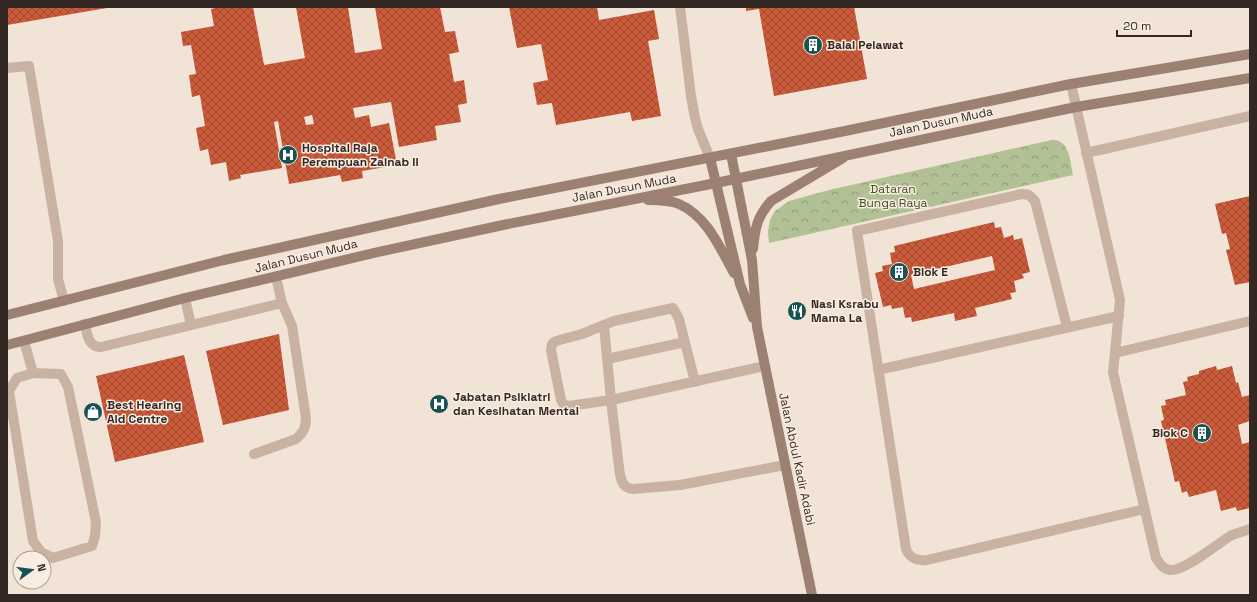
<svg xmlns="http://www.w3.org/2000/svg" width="1257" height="602" font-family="'Space Grotesk',sans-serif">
	<defs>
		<pattern id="forest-crowns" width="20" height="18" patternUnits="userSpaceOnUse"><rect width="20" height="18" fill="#b2c095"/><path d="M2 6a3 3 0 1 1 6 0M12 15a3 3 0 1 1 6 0" fill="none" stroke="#919c79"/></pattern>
		<pattern id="building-cross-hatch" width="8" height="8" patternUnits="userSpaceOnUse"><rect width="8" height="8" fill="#c95a3a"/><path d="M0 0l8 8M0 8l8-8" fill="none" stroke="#a44a31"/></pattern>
	</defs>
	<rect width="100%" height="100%" fill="#f1e3d5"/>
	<path fill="url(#forest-crowns)" d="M1052 140C1070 139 1070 162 1073 175L769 243 768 231 770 220 775 211 789 201 829 190Z"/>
	<path fill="url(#building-cross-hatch)" fill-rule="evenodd" d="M7 7H106L107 8 7 25Z
		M220 7H253L264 65 305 58 296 7H348L355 53 382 49 375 7H440L445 32 455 31 459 52 449 54 454 82 464 80 467 103 458 105 461 122 435 126 437 140 399 147 391 102 353 108 355 118 369 115 371 127 389 123 397 165 362 171 363 178 342 182 340 175 289 184 278 121 274 122 282 168 240 175 241 178 229 181 226 162 211 165 208 149 200 151 196 128 205 126 200 95 192 97 189 75 196 74 191 45 183 46 181 32 214 26 211 9ZM312 115 314 124 306 125 304 117Z
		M509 7H597L599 20 654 10 659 39 648 41 661 116 632 121 630 112 556 125 552 103 537 105 533 83 548 80 541 44 517 48Z
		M746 7H854L867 79 774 96 759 9 746 11Z
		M1250 196V282L1235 285 1226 250 1230 249 1226 233 1222 234 1215 204Z
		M994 222 995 228 1001 227 1004 238 1013 235 1014 240 1022 238 1030 272 1022 274 1024 278 1014 281 1016 292 1010 293 1012 299 975 308 977 316 955 321 954 313 912 322 911 317 905 318 903 307 892 309 891 305 883 307 875 273 883 271 882 266 892 264 890 253 895 252 894 246ZM992 256 995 270 914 289 911 275Z
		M279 334 289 410 223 425 206 351Z
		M184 355 204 442 115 462 96 376Z
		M1216 366 1217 370 1232 366 1236 383 1238 382 1242 397 1250 395V421L1238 425 1242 444 1250 442V508L1237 511 1236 507 1221 511 1216 490 1189 497 1187 491 1182 493 1179 481 1175 482 1161 421 1164 420 1161 406 1166 405 1165 400 1186 395 1183 382 1188 381 1187 377 1199 374V371Z"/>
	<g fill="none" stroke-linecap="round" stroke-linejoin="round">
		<path stroke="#c9b2a1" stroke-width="10" d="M680 7 691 96 695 118 698 129 710 158
			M7 68 29 66 58 241V279L64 301
			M1071 84 1120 300 1115 353
			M1086 153 1250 116
			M185 298 191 325
			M1250 321 1115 353 1113 372 1156 558C1160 564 1163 569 1170 570 1184 572 1218 543 1232 535 1238 533 1244 531 1250 529
			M85 324C87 334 88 347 101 347L282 303
			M604 325 611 400 569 406 564 405 561 400 551 350 552 344 556 341 582 334 614 321 673 308 679 319 695 382
			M1067 327 1035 201 1029 195 1022 194 857 231 906 549C910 559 917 561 927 560L1145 509
			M24 341 33 373
			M607 359 685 342
			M765 366 611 400 620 475C622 483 624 488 633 489L680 485 785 465
			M878 370 1119 316
			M33 373 61 374 68 387 96 522 95 536 92 546 53 558 41 552 33 541 9 391 17 378Z
			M254 454 296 439C303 433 306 428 306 418L292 326 282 303 276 277"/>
		<path stroke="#9c8173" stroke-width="10" d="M731 154 752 260 757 327 812 595
			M710 158 740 284 753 318
			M648 200C657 200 670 200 679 204 707 216 720 248 734 273
			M753 249C755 228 757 217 771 201L843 158
			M7 315 224 260 499 199 845 131 1071 84 1250 54
			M7 345 185 298 378 252 503 225 716 183 1076 107 1250 78"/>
	</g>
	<defs>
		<g id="building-disc" transform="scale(1)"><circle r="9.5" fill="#195255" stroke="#f9ede1"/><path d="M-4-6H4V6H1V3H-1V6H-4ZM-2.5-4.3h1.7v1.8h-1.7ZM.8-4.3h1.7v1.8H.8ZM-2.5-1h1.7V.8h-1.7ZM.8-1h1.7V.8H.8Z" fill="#fff"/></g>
		<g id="hospital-disc" transform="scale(1)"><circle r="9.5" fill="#195255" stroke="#f9ede1"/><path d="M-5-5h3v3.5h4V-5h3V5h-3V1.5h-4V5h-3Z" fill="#fff"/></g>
		<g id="restaurant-disc" transform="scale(1)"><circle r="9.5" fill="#195255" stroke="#f9ede1"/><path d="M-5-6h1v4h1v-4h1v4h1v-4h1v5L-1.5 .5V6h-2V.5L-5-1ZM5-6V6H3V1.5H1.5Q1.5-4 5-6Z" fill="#fff"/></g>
		<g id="shop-disc" transform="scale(1)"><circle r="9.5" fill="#195255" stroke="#f9ede1"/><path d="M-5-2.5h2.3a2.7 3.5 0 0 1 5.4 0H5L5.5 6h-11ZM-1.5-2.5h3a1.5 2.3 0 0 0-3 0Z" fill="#fff"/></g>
	</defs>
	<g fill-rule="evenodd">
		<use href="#building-disc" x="813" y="45"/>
		<use href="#hospital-disc" x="288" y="155"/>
		<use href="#building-disc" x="899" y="272"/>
		<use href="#restaurant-disc" x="797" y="311"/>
		<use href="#hospital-disc" x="439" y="404"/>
		<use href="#shop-disc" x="93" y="412"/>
		<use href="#building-disc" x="1202" y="433"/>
	</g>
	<g text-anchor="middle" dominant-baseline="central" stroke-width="3" stroke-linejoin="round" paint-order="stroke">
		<g font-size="12" font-weight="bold" fill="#332824" stroke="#f9ede1" text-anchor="start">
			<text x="827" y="45">Balai Pelawat</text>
			<text x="302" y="148">Hospital Raja<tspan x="302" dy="14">Perempuan Zainab II</tspan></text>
			<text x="913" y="272">Blok E</text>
			<text x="811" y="304">Nasi Ksrabu<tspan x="811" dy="14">Mama La</tspan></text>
			<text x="453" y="397">Jabatan Psikiatri<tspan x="453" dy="14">dan Kesihatan Mental</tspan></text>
			<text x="107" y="405">Best Hearing<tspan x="107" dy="14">Aid Centre</tspan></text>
			<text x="1188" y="433" text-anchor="end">Blok C</text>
		</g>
		<g font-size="12" fill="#332824" stroke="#f9ede1">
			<text transform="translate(941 122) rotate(-12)">Jalan Dusun Muda</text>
			<text transform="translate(624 188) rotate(-11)">Jalan Dusun Muda</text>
			<text transform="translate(306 256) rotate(-14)">Jalan Dusun Muda</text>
			<text transform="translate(797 459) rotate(78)">Jalan Abdul Kadir Adabi</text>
		</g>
		<g font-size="12" fill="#435127" stroke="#f9ede1">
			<text x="893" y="189">Dataran<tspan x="893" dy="14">Bunga Raya</tspan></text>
		</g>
	</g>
	<rect width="1257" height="602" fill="none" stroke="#332824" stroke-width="16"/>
	<g transform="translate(32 570) rotate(76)"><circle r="19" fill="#f9ede1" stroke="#aa9e95"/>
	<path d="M0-3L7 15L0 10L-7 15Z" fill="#195255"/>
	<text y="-6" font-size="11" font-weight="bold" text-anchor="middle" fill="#332824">N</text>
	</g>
	<path d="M1117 30v6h74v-6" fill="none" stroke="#332824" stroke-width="2"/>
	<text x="1123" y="30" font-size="12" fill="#332824" stroke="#f9ede1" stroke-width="3" paint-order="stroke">20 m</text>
</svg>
